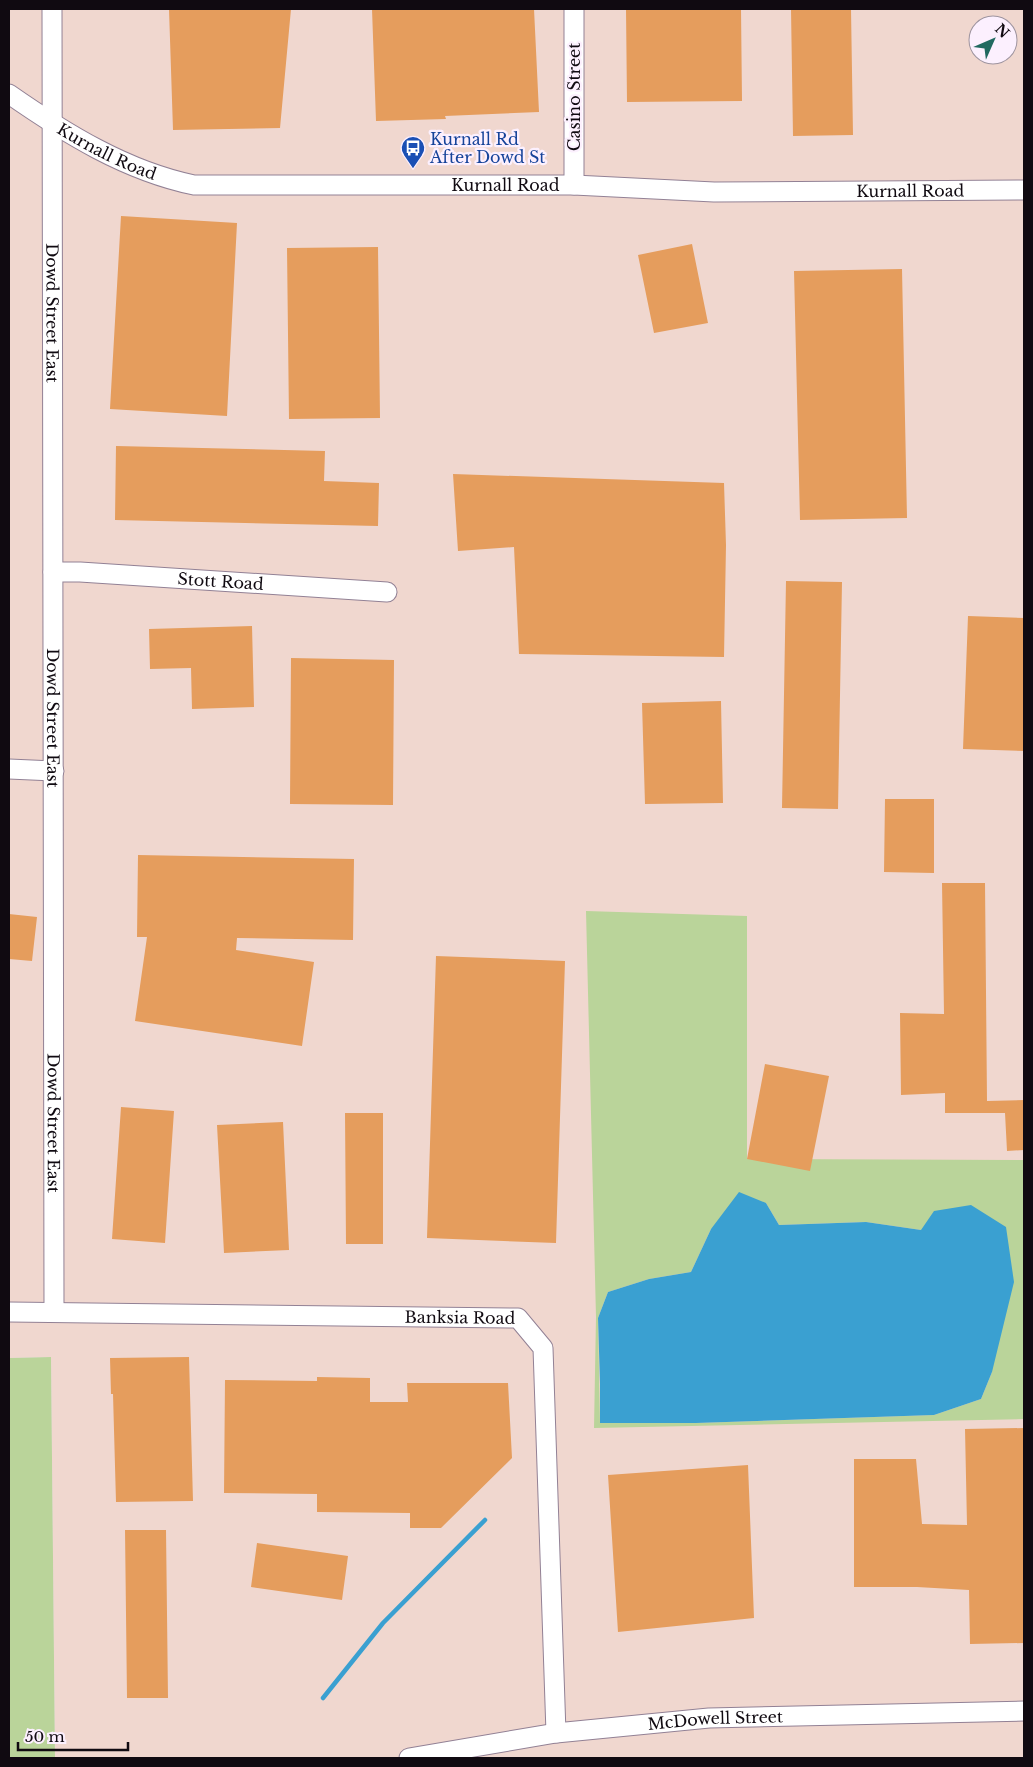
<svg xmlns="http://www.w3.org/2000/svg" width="1033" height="1767" font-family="'Libre Baskerville',serif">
	<rect width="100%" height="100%" fill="#f3e0f7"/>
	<path fill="#f0d7cf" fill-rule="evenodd" d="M9 9H1024V1758H55L51 1357 9 1358ZM978 25H1008V55H978Z"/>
	<path fill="#bad49a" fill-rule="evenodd" d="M586 911 747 916V1159L1024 1160V1419L594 1428 596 1317ZM766 1203 779 1225 866 1222 921 1230 992 1372 981 1399 934 1415 696 1423H600L598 1318 608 1292 649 1279 691 1272 711 1229Z
		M51 1357 55 1758H9V1358Z"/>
	<path fill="#3aa0d1" d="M739 1192 766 1203 779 1225 866 1222 921 1230 934 1211 971 1205 1006 1227 1014 1282 992 1372 981 1399 934 1415 696 1423H600V1384L598 1318 608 1292 649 1279 691 1272 711 1229Z"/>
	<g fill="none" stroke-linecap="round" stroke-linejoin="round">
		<path stroke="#3aa0d1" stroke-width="4.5" d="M323 1698 383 1623 485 1520"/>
	</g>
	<path fill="#e59d5d" d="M169 9H291L280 128 173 130Z
		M372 9H534L539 112 445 116 446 119 376 121Z
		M626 9H741L742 101 627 102Z
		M791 9H851L853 135 793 136Z
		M121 216 237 223 227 416 110 409Z
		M692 244 708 323 654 333 638 255Z
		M378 247 380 418 289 419 287 248Z
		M902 269 907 518 800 520 794 271Z
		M116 446 325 451 324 481 379 483 378 526 115 520Z
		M453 474 724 483 726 545 724 657 519 654 514 547 458 551Z
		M786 581 842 582 838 809 782 808Z
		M968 616 1024 618V751L963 749Z
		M252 626 254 707 192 709 191 668 150 669 149 629Z
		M291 658 394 660 393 805 290 804Z
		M721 701 723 803 645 804 642 703Z
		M885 799H934V873L884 872Z
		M138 855 354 859 353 940 237 938 236 950 314 962 302 1046 135 1021 147 937H137Z
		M942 883H985L987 1101 1024 1100V1150L1007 1151 1005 1113H945V1093L901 1095 900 1013 944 1014Z
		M9 914 37 917 32 961 9 959Z
		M436 956 565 961 556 1243 427 1238Z
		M765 1064 829 1076 810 1171 747 1159Z
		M121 1107 174 1111 165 1243 112 1239Z
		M345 1113H383V1244H346Z
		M283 1122 289 1250 224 1253 217 1125Z
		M189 1357 193 1501 116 1502 113 1394H111L110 1358Z
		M317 1377 370 1378V1402H408L407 1383H508L512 1458 441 1528H410V1513L317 1512V1494L224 1493 225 1380 317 1381Z
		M1024 1428V1643L970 1644 969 1590 917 1587H854V1459H916L922 1524 967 1525 965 1429Z
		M748 1465 754 1618 618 1632 608 1475Z
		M125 1530H166L168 1698H127Z
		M257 1543 348 1556 342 1600 251 1587Z"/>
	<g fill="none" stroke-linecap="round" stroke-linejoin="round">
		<g stroke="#928195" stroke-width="21">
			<g id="minor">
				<path id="s1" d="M52 9 54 1312"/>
				<path d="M574 9V185"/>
				<path id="s2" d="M9 94C65 133 126 171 194 185H574L714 192 1024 190"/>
				<path id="s3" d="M53 572H80L387 592"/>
				<path d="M9 769 54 771"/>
				<path id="s4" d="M9 1312 518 1318 543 1348 556 1733"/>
				<path id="s5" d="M409 1758 556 1733 709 1718 1024 1711"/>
			</g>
		</g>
		<use href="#minor" stroke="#fff" stroke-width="19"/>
	</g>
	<defs>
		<g id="bus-pin" transform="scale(1.25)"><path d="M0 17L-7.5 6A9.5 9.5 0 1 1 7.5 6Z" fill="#1a4fb4" stroke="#fcf0fe"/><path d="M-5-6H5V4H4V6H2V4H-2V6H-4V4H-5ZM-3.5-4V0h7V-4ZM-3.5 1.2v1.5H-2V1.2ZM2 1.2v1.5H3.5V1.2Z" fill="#fff"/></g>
	</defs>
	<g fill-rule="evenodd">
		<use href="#bus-pin" x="413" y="148"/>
	</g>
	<g text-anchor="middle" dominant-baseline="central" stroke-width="4.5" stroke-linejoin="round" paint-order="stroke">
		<g font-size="16" fill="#100a11" stroke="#fcf0fe">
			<text transform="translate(574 97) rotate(-90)">Casino Street</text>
			<text stroke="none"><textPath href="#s2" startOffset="114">Kurnall Road</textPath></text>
			<text stroke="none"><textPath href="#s2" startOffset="519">Kurnall Road</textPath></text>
			<text stroke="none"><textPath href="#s2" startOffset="924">Kurnall Road</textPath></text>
			<text stroke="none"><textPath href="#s1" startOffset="304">Dowd Street East</textPath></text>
			<text stroke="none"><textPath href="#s3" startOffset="168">Stott Road</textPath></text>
			<text stroke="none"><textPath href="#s1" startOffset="709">Dowd Street East</textPath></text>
			<text stroke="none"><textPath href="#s1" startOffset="1114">Dowd Street East</textPath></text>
			<text stroke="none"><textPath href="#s4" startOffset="451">Banksia Road</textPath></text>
			<text stroke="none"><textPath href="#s5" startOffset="309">McDowell Street</textPath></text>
		</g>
		<g font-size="16" fill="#164399" stroke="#fcf0fe" text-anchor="start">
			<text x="430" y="139">Kurnall Rd<tspan x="430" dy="18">After Dowd St</tspan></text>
		</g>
	</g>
	<rect width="1033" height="1767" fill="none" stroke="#100a11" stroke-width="20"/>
	<g transform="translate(993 40) rotate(45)"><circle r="24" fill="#fcf0fe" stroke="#9e949f"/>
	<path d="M0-4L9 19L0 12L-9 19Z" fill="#216960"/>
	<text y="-8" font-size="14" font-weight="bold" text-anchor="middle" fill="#100a11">N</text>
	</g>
	<path d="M18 1742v8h110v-8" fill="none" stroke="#100a11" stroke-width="2.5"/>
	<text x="25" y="1742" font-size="15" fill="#100a11" stroke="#fcf0fe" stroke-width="4" paint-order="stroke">50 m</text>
</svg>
